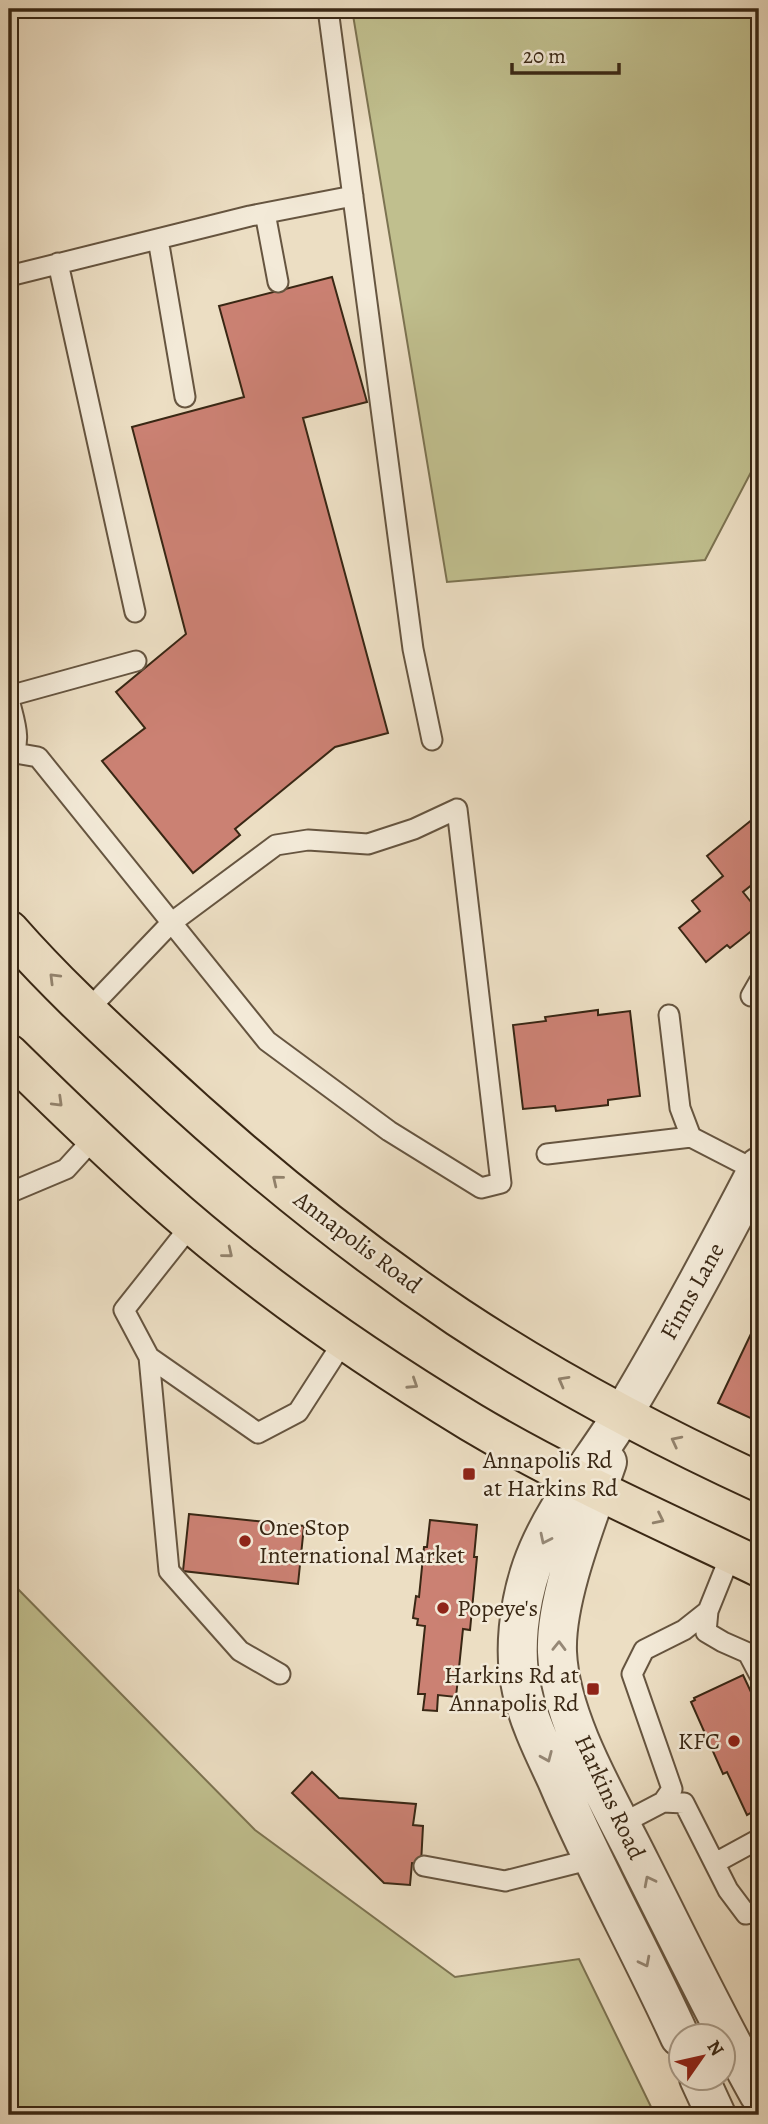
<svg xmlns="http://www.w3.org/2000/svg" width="768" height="2124" font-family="Alegreya,serif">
	<rect width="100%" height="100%" fill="#ecdec3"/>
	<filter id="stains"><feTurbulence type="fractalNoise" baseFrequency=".00286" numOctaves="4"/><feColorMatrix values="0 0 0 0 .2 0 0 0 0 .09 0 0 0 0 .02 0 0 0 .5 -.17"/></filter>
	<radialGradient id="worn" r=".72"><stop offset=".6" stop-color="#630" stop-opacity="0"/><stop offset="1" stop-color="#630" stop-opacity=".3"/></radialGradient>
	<path fill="#c0bf8e" stroke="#7c7351" stroke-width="2" d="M352 9H759V457L705 560 447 582Z
		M12 1583 255 1830 455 1977 579 1959 655 2115H9V1608Z"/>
	<path fill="#cb8173" stroke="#392714" stroke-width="2" d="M332 277 367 402 303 418 388 733 335 747 235 829 240 835 193 873 102 761 145 728 116 692 186 634 132 427 244 397 219 306Z
		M759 814V879L743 892 759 912V925L730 948 727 945 706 962 679 928 700 911 692 901 723 876 707 856Z
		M598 1010V1015L630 1011 640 1096 608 1100V1105L556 1111 555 1106 523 1109 513 1025 546 1021 545 1017Z
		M759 1317V1422L718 1403Z
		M189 1514 304 1526 298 1584 183 1571Z
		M430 1520 477 1525 474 1557H477L470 1630 463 1629 456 1697 438 1695 437 1711 423 1710 425 1694H418L425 1626 417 1625 418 1619 413 1618 416 1596 419 1597 424 1547H427Z
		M743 1675 759 1709V1823L754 1811 747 1815 727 1772 723 1774 691 1702 695 1700 694 1698Z
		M312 1772 339 1798 416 1804 413 1825 423 1826 421 1864 412 1863 410 1885 384 1883 292 1793Z"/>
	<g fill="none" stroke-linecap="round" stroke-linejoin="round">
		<g stroke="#665540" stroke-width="23">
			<path id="service" d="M328 9 413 649 432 740
				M265 213 278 282
				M158 239 185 397
				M58 263 135 612
				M9 276 250 216 353 196
				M9 696 136 661
				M9 699C13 718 24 743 9 759
				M15 753 38 757 267 1041 389 1131 481 1188 501 1183 457 809 414 829 368 844 308 840 276 845 171 923 87 1011
				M751 996 759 982
				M669 1015 680 1108 691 1137 757 1171
				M547 1154 691 1137
				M9 1193 66 1169 95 1137
				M192 1224 124 1310 149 1357 258 1433 298 1412 345 1339
				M149 1357 169 1571 240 1651 280 1674
				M731 1554 708 1611 706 1632 723 1642 748 1653 759 1674
				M663 1802 672 1789 632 1674 644 1650 684 1630 708 1611
				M621 1824 663 1802 684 1803 728 1890 746 1914 759 1911
				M715 1863 759 1839
				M424 1866 505 1881 592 1859"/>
		</g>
		<g stroke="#665540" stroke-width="42">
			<path id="tertiary" d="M607 1462C589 1515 555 1597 557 1652 560 1721 610 1802 640 1863 679 1940 717 2019 759 2094
				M680 2037C641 1951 594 1868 557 1780 544 1752 529 1722 522 1691 513 1652 519 1604 532 1566 552 1509 593 1463 624 1412 672 1332 716 1250 759 1167
				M699 2078 716 2115"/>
		</g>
		<g stroke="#392714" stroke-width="42">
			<path id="primary" d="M9 930C52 979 100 1024 148 1068 244 1158 348 1243 458 1317 553 1380 655 1434 759 1482
				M9 1054C58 1102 107 1150 159 1196 254 1281 362 1356 471 1422 563 1477 663 1521 759 1567"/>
		</g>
		<use href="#service" stroke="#f3ead8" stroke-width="19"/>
		<use href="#tertiary" stroke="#f3ead8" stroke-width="38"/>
		<use href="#primary" stroke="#ecdec3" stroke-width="38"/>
	</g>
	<defs><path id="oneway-chevron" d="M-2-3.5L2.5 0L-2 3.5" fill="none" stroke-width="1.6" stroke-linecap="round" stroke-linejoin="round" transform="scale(1.75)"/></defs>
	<g stroke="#92826c">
		<use href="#oneway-chevron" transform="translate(54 978) rotate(-135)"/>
		<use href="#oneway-chevron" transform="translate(58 1102) rotate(44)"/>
		<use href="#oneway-chevron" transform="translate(277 1180) rotate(-141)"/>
		<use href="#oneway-chevron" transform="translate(228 1253) rotate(39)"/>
		<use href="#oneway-chevron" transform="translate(563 1381) rotate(-151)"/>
		<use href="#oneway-chevron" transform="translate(413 1384) rotate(33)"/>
		<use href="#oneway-chevron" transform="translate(676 1441) rotate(-153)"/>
		<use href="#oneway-chevron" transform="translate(659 1519) rotate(26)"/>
	</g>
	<g stroke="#968876">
		<use href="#oneway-chevron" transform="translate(545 1539) rotate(116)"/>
		<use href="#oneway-chevron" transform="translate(559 1646) rotate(-89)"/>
		<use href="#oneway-chevron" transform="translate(547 1757) rotate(67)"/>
		<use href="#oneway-chevron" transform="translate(649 1881) rotate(-117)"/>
		<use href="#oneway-chevron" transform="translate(645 1962) rotate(63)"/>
	</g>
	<g fill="#8f2418" stroke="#f3ead8" stroke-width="2.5">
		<rect x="462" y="1467" width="14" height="14" rx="3.5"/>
		<circle cx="245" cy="1541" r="7"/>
		<circle cx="443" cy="1608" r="7"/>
		<rect x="586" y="1682" width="14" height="14" rx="3.5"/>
		<circle cx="734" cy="1741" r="7"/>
	</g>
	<g text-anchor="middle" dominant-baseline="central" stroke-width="5" stroke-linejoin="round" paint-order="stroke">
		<g font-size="24" fill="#392714" stroke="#f3ead8">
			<text transform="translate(358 1242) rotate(37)">Annapolis Road</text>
			<text transform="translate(692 1291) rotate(-61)">Finns Lane</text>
			<text transform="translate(610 1797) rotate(65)">Harkins Road</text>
		</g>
		<g font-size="24" fill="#392714" stroke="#f3ead8" text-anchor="start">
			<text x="483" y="1460">Annapolis Rd<tspan x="483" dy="28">at Harkins Rd</tspan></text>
			<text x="259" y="1527">One Stop<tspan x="259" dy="28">International Market</tspan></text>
			<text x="457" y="1608">Popeye's</text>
			<text x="579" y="1675" text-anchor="end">Harkins Rd at<tspan x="579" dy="28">Annapolis Rd</tspan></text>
			<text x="720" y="1741" text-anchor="end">KFC</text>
		</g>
	</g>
	<rect width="768" height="2124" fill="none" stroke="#ecdec3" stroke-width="35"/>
	<rect x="10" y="10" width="747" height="2103" fill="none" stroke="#392714" stroke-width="3.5"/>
	<rect x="18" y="18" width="733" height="2089" fill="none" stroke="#392714" stroke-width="2"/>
	<g transform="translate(702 2057) rotate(56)"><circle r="33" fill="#f3ead8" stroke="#a99c8a" stroke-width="2"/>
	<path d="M0-5L12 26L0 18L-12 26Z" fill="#8f2418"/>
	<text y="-10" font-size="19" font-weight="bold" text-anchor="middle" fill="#392714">N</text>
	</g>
	<path d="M512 63v10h107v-10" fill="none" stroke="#392714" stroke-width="3.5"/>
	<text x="523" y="63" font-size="21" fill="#392714" stroke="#f3ead8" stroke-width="5" paint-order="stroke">20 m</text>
	<rect width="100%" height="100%" filter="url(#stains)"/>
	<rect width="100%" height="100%" fill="url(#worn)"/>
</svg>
